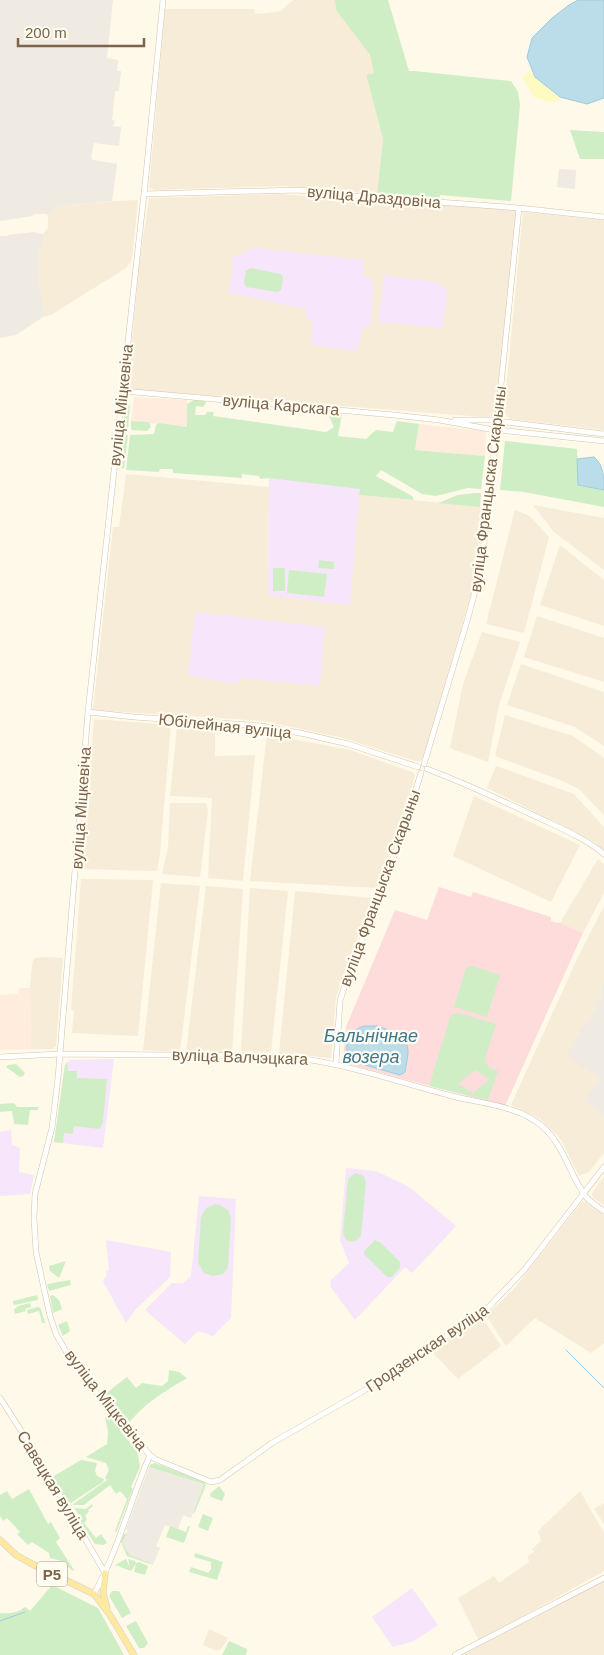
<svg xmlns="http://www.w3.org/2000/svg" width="604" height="1655" font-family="Arial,sans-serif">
	<rect width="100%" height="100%" fill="#fef9e9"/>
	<path fill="#f7ecd7" d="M293 0H335L336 10 370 55 374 73 366 76 383 139 377 194 283 186 155 190 149 188 165 9H254L255 14 269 13 281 11Z
		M279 194 517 210 495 418 127 389 140 259 149 198Z
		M117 201 138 200 132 259 126 268 51 315 43 317 44 314 38 276 40 249 43 241V234L48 228V216L57 206Z
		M523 212 604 220V430L510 419 504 412Z
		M126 474 269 487 268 595 349 605 359 495 485 507 476 577 424 757 420 761H415L343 738 264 721 93 710 113 527H119Z
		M533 505 604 518V570L554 532Z
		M515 510 530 516 549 537 524 633 486 624Z
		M560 545 604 580V626L540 605Z
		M537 616 604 638V682L524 657Z
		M482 632 520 642 499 705 488 762 450 748 463 684Z
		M521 664 604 692V746L575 727 507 705Z
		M505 715 573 736 604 758V815L579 789 560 780 495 756Z
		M94 719 171 725 160 853 157 871 82 869Z
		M177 727 215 729V756L255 755 243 881 208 878 212 798 170 796Z
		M267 734 350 750 412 772 415 775 400 830 377 888 250 881Z
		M496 766 574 794 604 827V851L595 842 487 788Z
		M474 796 580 845 551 902 453 856Z
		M170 803H206L208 811 200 877 162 874 168 847Z
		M598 859 604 864V893L583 933 560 923Z
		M81 879 153 880 138 1036 72 1033 74 1011 71 1010Z
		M161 883 200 886 180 1052 143 1050Z
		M206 886 243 889 232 1052H186Z
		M250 888 288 891 271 1052 241 1051Z
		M295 891 372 898 336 997 331 1058 279 1053Z
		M604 906V982L601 987 602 993 594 1004 598 1006 578 1034 600 1078 585 1100 604 1117V1153L589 1172 579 1176 560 1138 539 1118 511 1105 577 959Z
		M46 957 63 958 56 1046 52 1049H31L30 988 32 967 33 960 35 958Z
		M604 1176V1205L593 1198 592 1193Z
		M582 1202H586L604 1215V1343L591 1353 535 1318 506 1346 486 1315 512 1291Z
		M482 1317 501 1346 458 1379 430 1350Z
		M580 1491 604 1533V1571L479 1641 458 1598 494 1576 499 1583 529 1562 528 1556 534 1552 532 1549 541 1541 538 1531Z
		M604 1503V1524L594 1509Z
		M600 1581 604 1582V1655H461Z
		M209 1629 228 1638 222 1648 217 1651 203 1645Z"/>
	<path fill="#ffecdc" d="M134 397 187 400V427L131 421Z
		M419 424 486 431 485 456 415 450Z
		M19 988H30L31 1049 0 1050V995L18 994Z"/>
	<path fill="#efeae2" d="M0 0H113L107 58 118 60 117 71H121L119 91H115L112 120 115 121 114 125 112 126 121 127 119 146 94 143 91 158 93 160 117 164 112 201 57 206 48 216 47 214H34L32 216 0 221Z
		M559 169 576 170 575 189 557 187Z
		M33 232 43 234V242L40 249 38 276 44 314 43 317 16 335 0 338V236H8V235Z
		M604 982V1117L585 1100 600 1078 566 1056 578 1034 597 1007 594 1004 602 993 601 987Z
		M149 1467 204 1484 191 1518 183 1515 178 1529 165 1525 156 1546 160 1548 153 1565 130 1555 122 1543 128 1530 126 1529Z"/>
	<path fill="#f6e5fb" d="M253 248 364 260 363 276H369L374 286 371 324 363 328 357 351 311 345 313 323 306 317V309L228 293 233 265 231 259Z
		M384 275 437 282 447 290 443 328 378 322Z
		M269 478 360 487 350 605 268 596Z
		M195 612 325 627 320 686 240 678 238 684 188 676Z
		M114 1059 103 1148 54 1142 65 1065 70 1060Z
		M11 1130 12 1145 20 1148 19 1172 34 1175 30 1194 0 1196V1132Z
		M346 1168 376 1171 409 1187 456 1226 412 1273 405 1267 355 1320 330 1286 331 1280 349 1263 340 1240Z
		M199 1196 236 1199 231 1318 213 1336 198 1331 185 1344 145 1310 172 1283H183L191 1276Z
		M106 1240 171 1252 170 1277 136 1309 126 1323 103 1281 107 1275 106 1271 109 1270Z
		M412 1588 438 1625 414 1641 393 1647 372 1617Z"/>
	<path fill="#fddcdb" d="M439 887 471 897 473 892 551 917V921L557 923 558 922 583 933 505 1106 348 1064 343 1060 346 1027 395 910 427 920Z"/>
	<path fill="#d0eec5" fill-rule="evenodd" d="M335 0H388L409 71H415L511 81 518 92 520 105 511 201 440 195 439 200 377 194 383 139 366 75 374 73 370 55 336 10Z
		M570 130 604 132V159H580Z
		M250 268 281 274 283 278 281 290 277 292 246 287 244 283 246 271Z
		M194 400 204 401 206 403 203 407 196 406 195 415H205L207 412H214L213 416 326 432 334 427 329 416 330 413 342 414 338 436 366 439 376 430 393 432 397 421 419 424 415 450 485 456 481 489 468 488 436 496 422 494 381 470 376 476 412 496 414 500 359 495 360 489 269 478 260 479 259 476 242 474V478L173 473V469H160L159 472 126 470 130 435 154 434 156 425 159 423 187 427V404Z
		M130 404 128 429 123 425 125 407Z
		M131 421 149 422 151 427 147 431 131 430Z
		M125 435H128L124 469 119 467 123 436Z
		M505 441 577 449 579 486 604 489V507L524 492 500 490Z
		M474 493H481L480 507 438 503 458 495Z
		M319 560 334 562V569L318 568Z
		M273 568H285V591H273Z
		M289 570 327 574 324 597 287 593Z
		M472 966 500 975 487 1017 454 1007 466 968Z
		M458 1013 496 1024 485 1059 488 1067 498 1071 488 1100 429 1086 451 1015ZM475 1070 490 1079 473 1093 458 1084Z
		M67 1062 68 1071H77V1078L107 1079 103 1122 100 1129 74 1126 73 1134 64 1133 63 1143 54 1142 65 1065Z
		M16 1064 25 1073 23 1076 20 1077 6 1067 8 1065Z
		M14 1103 17 1107H38V1110H30L28 1125 14 1124 12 1111 0 1112V1104Z
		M355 1173 364 1176 366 1183 361 1235C358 1242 351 1243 345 1239L343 1232 348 1179Z
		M215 1204 220 1205 228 1210 231 1219 228 1267 223 1274 213 1276 204 1273 198 1263 201 1217 206 1208Z
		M375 1240 381 1243 400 1262V1268L392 1277H387L364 1254 365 1250Z
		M66 1261 59 1278 50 1271 49 1266Z
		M70 1280 71 1285 49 1291 47 1284Z
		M37 1295 38 1300 14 1305 13 1301Z
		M53 1295 59 1300 62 1309 53 1313 50 1296Z
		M30 1303 31 1307 25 1309 26 1311 15 1314 14 1310 18 1306Z
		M38 1307 41 1309 45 1323H42L39 1311 28 1314 27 1310Z
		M67 1321 70 1331 63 1336 58 1325Z
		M169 1370 179 1372 187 1378C163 1393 147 1401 129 1423L105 1394 127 1377 136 1388 142 1383 162 1386 168 1381Z
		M105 1417H112L138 1454 140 1467 131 1487 133 1489 116 1533 115 1531 127 1499 120 1491 116 1494 110 1485 84 1505H72L107 1480 105 1478 109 1470 106 1463 86 1457 107 1444 108 1432Z
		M81 1460 97 1463 95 1471 97 1476 104 1479 103 1482 69 1504 54 1480V1476Z
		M155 1463 205 1482 206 1485 195 1512 193 1513 204 1484 149 1467 151 1464Z
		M219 1486 225 1494 222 1501 211 1497 210 1494Z
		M29 1489 48 1524 51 1522 60 1538 56 1542 74 1570 73 1571 61 1561 50 1558 49 1553 32 1542 28 1545 17 1534 20 1532 7 1518 3 1521 0 1516V1495L7 1491 12 1499Z
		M92 1504 93 1506 88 1510 89 1512 85 1515 87 1520 84 1523 96 1538 101 1534 107 1543 103 1545 95 1544 77 1517 79 1515 74 1508 86 1509Z
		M203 1514 213 1518 208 1531 198 1527Z
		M170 1526 186 1532 188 1526H190L184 1543 166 1537Z
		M127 1533 122 1543 130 1555 150 1563V1564L127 1556 120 1540 122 1535Z
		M195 1553 223 1562 217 1580 189 1572 191 1567 208 1573 211 1569V1562L194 1557Z
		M126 1559 130 1568 128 1559 135 1561 136 1563 139 1562 148 1566 145 1575 134 1572 136 1564 131 1571 115 1565Z
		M52 1585 98 1608 124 1655H0V1613C9 1614 18 1613 25 1607L30 1611Z
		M112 1591H119L131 1613 122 1618 109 1596Z
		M136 1621 148 1643 144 1648H139L126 1626Z
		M229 1641 247 1649 246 1655H222Z"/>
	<path fill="#fffac2" d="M529 71 560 99 561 101 549 102 534 97 523 78Z"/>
	<path fill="#bbddea" stroke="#a0cbdd" d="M578 0H604V98L587 104 560 97 535 77 527 57 532 38 552 18 569 5Z
		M594 457C604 465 604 478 604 490L578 485 577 459Z
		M364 1026H377L386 1029 387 1033 391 1032C414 1042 408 1052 405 1072L400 1075 351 1061C342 1047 348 1031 364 1026Z"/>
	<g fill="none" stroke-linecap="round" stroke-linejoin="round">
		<path stroke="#a0cbdd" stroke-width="1" d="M566 1350 604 1388
			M0 1621 25 1612"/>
		<g stroke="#d6c4aa" stroke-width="6">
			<path id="secondary" d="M163 0 146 175 88 712 58 1078 52 1128 35 1194 34 1218 36 1252 50 1316 56 1334 67 1353 106 1405 150 1455 155 1459 211 1482 220 1480 272 1443 365 1390 420 1352 483 1313 525 1269 604 1167
				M144 194 298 190 355 196 519 208 604 217
				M123 391 394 415 439 420 489 429 604 441
				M455 420H490L604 434
				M88 712 134 717 262 726 305 734 348 744 418 767
				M424 764 467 621 481 569 490 492 519 208
				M427 769C465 783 501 800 537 817 560 828 585 838 604 854
				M0 1057 60 1054 274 1056C335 1059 393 1081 452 1096 482 1104 517 1105 542 1126 563 1144 569 1172 584 1194 588 1201 597 1206 604 1211
				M336 1063 340 1001 347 978 399 843 421 773
				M0 1398 33 1449 105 1573
				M94 1594C118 1551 130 1501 150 1455
				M455 1655 604 1578"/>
		</g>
		<g stroke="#ddd6d0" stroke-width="7">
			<path id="primary" d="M0 1540 16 1555 30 1563 94 1594 110 1615 134 1655
				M105 1573 103 1593 107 1608"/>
		</g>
		<use href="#secondary" stroke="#fff" stroke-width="5"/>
		<use href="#primary" stroke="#ffe99f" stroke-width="5.5"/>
	</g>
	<g text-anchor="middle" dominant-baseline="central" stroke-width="4.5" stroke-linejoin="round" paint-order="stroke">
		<rect fill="#fffcf1" stroke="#a3917b" stroke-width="1" x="37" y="1561.5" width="30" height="25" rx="4"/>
		<g font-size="15" font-weight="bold" fill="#7c6349">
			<text x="52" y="1574">Р5</text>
		</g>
		<g font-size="16" fill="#7c6349" stroke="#fffcf1">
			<text transform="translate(374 197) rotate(5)">вуліца Драздовіча</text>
			<text transform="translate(121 405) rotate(-84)">вуліца Міцкевіча</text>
			<text transform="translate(281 405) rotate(5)">вуліца Карскага</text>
			<text transform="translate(488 489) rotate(-83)">вуліца Францыска Скарыны</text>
			<text transform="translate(225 726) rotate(6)">Юбілейная вуліца</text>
			<text transform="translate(81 808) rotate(-86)">вуліца Міцкевіча</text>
			<text transform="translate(380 888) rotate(-70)">вуліца Францыска Скарыны</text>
			<text transform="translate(240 1057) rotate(2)">вуліца Валчэцкага</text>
			<text transform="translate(427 1348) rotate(-34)">Гродзенская вуліца</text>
			<text transform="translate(106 1400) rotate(52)">вуліца Міцкевіча</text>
			<text transform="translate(53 1485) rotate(59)">Савецкая вуліца</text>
		</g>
		<g font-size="18" font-style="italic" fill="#417891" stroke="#fffcf1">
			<text x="371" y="1036">Бальнічнае<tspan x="371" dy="21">возера</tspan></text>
		</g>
	</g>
	<path d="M18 38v8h126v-8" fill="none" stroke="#7c6349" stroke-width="2.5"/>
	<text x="25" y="38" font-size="15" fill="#7c6349" stroke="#fffcf1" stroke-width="4" paint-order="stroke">200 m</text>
</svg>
